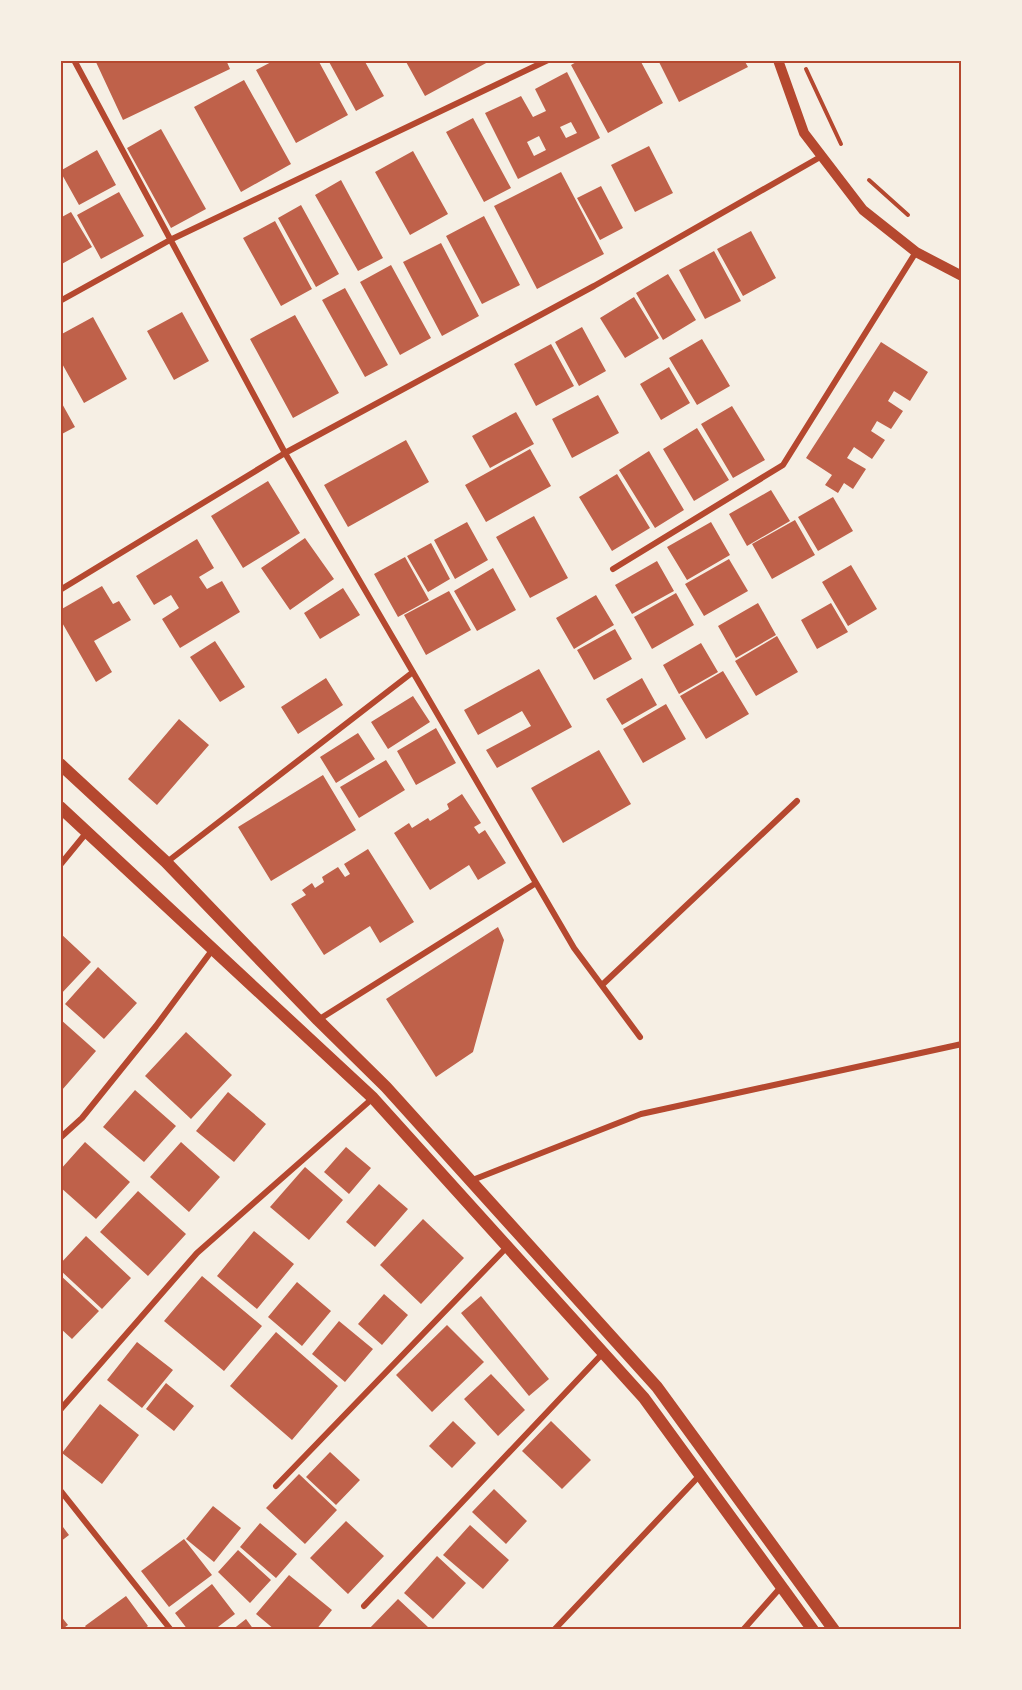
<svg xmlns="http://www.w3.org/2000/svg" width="1022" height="1690" font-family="Commissioner,sans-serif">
	<rect width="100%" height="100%" fill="#f6efe4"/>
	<path fill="#bf614a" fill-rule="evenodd" d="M95 60H226L230 69 123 120Z
		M275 60H318L348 115 296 143 256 70Z
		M328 60H364L384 96 356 111Z
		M405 60H487L488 62 425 96Z
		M580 60H640L663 103 608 133 571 65Z
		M658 60H744L748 67 679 102Z
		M567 72 600 138 518 179 485 113 521 96 533 117 546 111 535 89ZM571 122 577 133 566 138 560 127ZM539 136 546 150 534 156 527 142Z
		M244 80 291 164 241 192 194 107Z
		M473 118 511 188 484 202 446 132Z
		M161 129 206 209 171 228 127 148Z
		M649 146 673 193 635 212 611 165Z
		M97 150 116 185 79 205 60 171Z
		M413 151 448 214 410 235 375 172Z
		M561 172 604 254 537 289 494 206Z
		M341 180 383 258 358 271 315 195Z
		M601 186 623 228 600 240 577 198Z
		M119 192 144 236 101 259 77 215Z
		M301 205 339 274 316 287 278 218Z
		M71 212 92 247 60 265V218Z
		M484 216 520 285 482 304 446 236Z
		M275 221 312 289 281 306 243 238Z
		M751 231 776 278 743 296 717 249Z
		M441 243 479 316 442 336 403 262Z
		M714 251 741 301 705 319 679 270Z
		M391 265 431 338 400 355 360 282Z
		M668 274 696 320 663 340 636 293Z
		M345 288 388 365 365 377 322 300Z
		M634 297 659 338 625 358 600 318Z
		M182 312 209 361 174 380 147 331Z
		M295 315 339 393 293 418 250 339Z
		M93 317 127 379 84 403 60 360V335Z
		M582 327 606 371 579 386 555 342Z
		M702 339 730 386 697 405 669 358Z
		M881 342 928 372 910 401 894 391 888 401 903 411 891 429 877 421 871 431 885 440 872 459 854 447 847 458 866 469 853 489 844 483 838 493 825 485 832 475 806 458Z
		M551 344 574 386 536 406 514 364Z
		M669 367 690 403 661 420 640 384Z
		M598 395 619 433 572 458 552 419Z
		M60 400 75 427 60 435Z
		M732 406 765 460 733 478 701 424Z
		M516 412 534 444 490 468 472 436Z
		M697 428 729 480 694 501 663 449Z
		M406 440 429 482 348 527 324 485Z
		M530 449 551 486 486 522 465 485Z
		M649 451 684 510 655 528 619 470Z
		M617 474 650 528 612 551 579 497Z
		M268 481 300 533 243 568 211 516Z
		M771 490 790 521 747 546 729 514Z
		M833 497 853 531 818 551 798 517Z
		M534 516 568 578 530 598 496 537Z
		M795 520 815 555 772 579 752 544Z
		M467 522 488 560 455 579 434 540Z
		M711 522 730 555 687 580 667 547Z
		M305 538 334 579 290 610 261 568Z
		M197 539 214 568 199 577 207 589 222 581 240 612 180 648 162 619 179 608 171 595 154 605 136 576Z
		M431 543 450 579 428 592 407 556Z
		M405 557 429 600 398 617 374 574Z
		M729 559 748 591 704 616 685 584Z
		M657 561 674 591 632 614 615 585Z
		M851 565 877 609 848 626 822 582Z
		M493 568 516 610 477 631 454 591Z
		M102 586 113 604 119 601 131 620 94 641 112 672 96 682 60 619V610Z
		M343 588 360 615 320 639 304 613Z
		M449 591 471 630 426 655 404 615Z
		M676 593 694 625 652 649 634 617Z
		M596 595 614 625 574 649 556 618Z
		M758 603 776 635 736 658 718 626Z
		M831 603 848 632 817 649 801 620Z
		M615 629 632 659 594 680 577 650Z
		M777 636 798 672 756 696 735 661Z
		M215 641 245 687 220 702 190 657Z
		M701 643 718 672 679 694 663 665Z
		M539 669 572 727 497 768 486 750 531 726 522 711 478 735 464 710Z
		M723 671 749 714 706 739 680 696Z
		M326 678 343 705 298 734 281 707Z
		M642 678 657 705 622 725 606 699Z
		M413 696 430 722 388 749 371 722Z
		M666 704 686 739 643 763 623 729Z
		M179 719 209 745 157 805 128 779Z
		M436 728 456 763 416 785 397 751Z
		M358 733 375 759 336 783 320 757Z
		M599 750 631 804 563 843 531 788Z
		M386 760 405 790 359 818 340 787Z
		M323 775 356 830 271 881 238 827Z
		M462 794 481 823 474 827 479 834 485 830 506 863 478 880 469 865 430 890 394 833 409 823 412 828 428 818 430 821 449 809 447 804Z
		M368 849 414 922 380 943 370 926 324 955 291 904 306 895 302 890 312 883 315 888 324 882 322 877 338 867 345 877 350 874 344 864Z
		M498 927 504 940 473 1052 436 1077 386 999Z
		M60 933 91 962 60 995Z
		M98 967 137 1003 104 1039 65 1004Z
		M60 1019 96 1051 62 1090 60 1088Z
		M186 1032 232 1075 191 1119 145 1076Z
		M135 1090 176 1126 144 1162 103 1127Z
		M228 1092 266 1124 234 1162 196 1131Z
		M85 1142 130 1182 96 1219 60 1187V1170Z
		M181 1142 220 1177 189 1212 150 1177Z
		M346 1147 371 1168 349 1194 324 1172Z
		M305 1167 343 1200 309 1240 270 1207Z
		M379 1184 408 1209 375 1247 346 1222Z
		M138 1191 186 1234 148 1276 100 1232Z
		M423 1219 464 1258 421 1304 380 1265Z
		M254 1231 294 1264 257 1309 217 1276Z
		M86 1236 131 1278 102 1309 60 1270V1264Z
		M60 1275 99 1311 72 1339 60 1328Z
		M202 1276 262 1326 224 1371 164 1321Z
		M297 1282 331 1311 302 1346 268 1317Z
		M384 1294 408 1315 382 1345 358 1324Z
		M481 1296 549 1379 529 1396 461 1313Z
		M339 1321 373 1349 345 1382 312 1354Z
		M447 1325 484 1362 432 1412 396 1375Z
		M276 1332 338 1386 292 1440 230 1386Z
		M137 1342 173 1370 142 1408 107 1380Z
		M491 1374 525 1410 498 1436 464 1399Z
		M166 1383 194 1406 174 1431 146 1409Z
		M100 1404 139 1435 102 1484 62 1453Z
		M453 1421 476 1443 452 1468 429 1446Z
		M551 1421 591 1460 562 1489 522 1451Z
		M330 1452 360 1480 336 1505 306 1477Z
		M299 1474 337 1510 305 1544 266 1508Z
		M494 1489 527 1521 506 1544 472 1512Z
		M213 1506 241 1528 214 1562 186 1539Z
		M346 1521 384 1556 348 1594 310 1558Z
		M60 1523 69 1535 60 1542Z
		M260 1523 297 1554 276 1578 240 1547Z
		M470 1525 509 1560 483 1589 443 1555Z
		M184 1539 212 1575 169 1607 141 1571Z
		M238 1550 271 1580 250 1603 218 1572Z
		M437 1556 466 1583 433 1619 404 1593Z
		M289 1575 332 1610 316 1630H275L256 1614Z
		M212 1584 235 1614 214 1630H188L175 1613Z
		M126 1596 148 1626 143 1630H88L85 1626Z
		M398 1599 428 1627 426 1630H368Z
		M60 1615 68 1625 61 1630H60Z
		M246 1619 254 1630H232Z"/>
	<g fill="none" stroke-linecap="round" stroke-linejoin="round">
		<path stroke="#b5482f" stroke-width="4" d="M806 69 841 144
			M869 180 908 215"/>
		<path stroke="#b5482f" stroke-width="6" d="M74 60 285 453 574 948 640 1037
			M60 301 170 240 548 60
			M613 569 783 465 916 252
			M60 590 285 453 594 286 822 156
			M167 862 413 672
			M60 865 87 832
			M602 985 797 801
			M318 1020 536 883
			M60 1138 82 1118 156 1026 213 949
			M470 1181 641 1114 962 1044
			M60 1410 197 1253 373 1098
			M276 1486 507 1247
			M60 1490 171 1630
			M364 1606 603 1353
			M554 1630 700 1475
			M743 1630 781 1587"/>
		<path stroke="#b5482f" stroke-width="10" d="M778 60 804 133 863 210 916 252 962 276"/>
		<path stroke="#b5482f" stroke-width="12" d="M60 764 166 862 318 1020 386 1087 657 1387 834 1630
			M60 807 373 1098 644 1398 813 1630"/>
	</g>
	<rect width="1022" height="1690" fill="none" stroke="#f6efe4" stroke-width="123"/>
	<rect x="62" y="62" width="898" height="1566" fill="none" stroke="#b5482f" stroke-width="2"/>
</svg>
